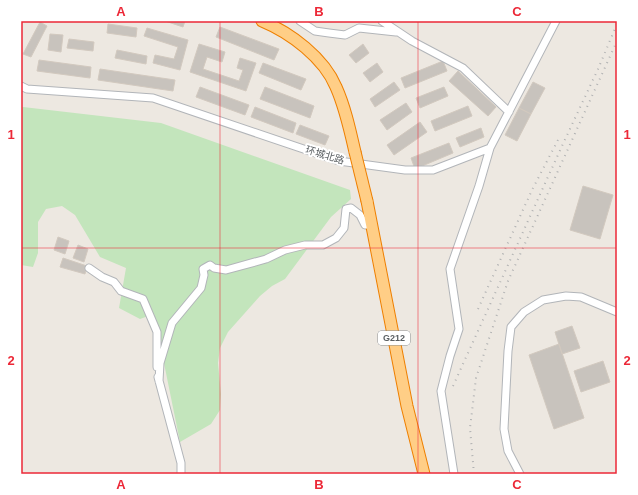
<svg xmlns="http://www.w3.org/2000/svg" width="638" height="495" font-family="Helvetica,'Noto Sans SC',sans-serif">
	<rect width="100%" height="100%" fill="#ede8e1"/>
	<path fill="#c3e5bc" d="M23 107 161 123 350 190 351 199 331 217 285 279 272 286 260 296 228 332 220 348 218 363 221 394 220 410 211 424 180 442 154 314 140 319 119 308 126 268 100 257 75 215 62 206 46 209 38 222V253L33 267 21 265V108Z"/>
	<path fill="#c8c3bd" stroke="#d2c9bf" d="M165 21H185L183 27Z
		M40 22 47 26 31 57 23 54Z
		M108 24 137 28 136 37 107 33Z
		M220 27 279 49 274 60 216 37Z
		M147 28 188 40 180 70 153 63 155 55 174 59 178 47 144 36Z
		M50 34 63 35 61 52 48 50Z
		M69 39 94 42 93 51 67 48Z
		M199 44 225 52 222 62 207 57 203 69 239 81 243 70 237 68 240 58 256 63 246 91 190 72Z
		M363 44 369 53 356 63 349 55Z
		M117 50 147 56 146 64 115 58Z
		M39 60 91 67 90 78 37 71Z
		M443 61 447 71 405 88 401 78Z
		M263 63 306 79 301 90 259 73Z
		M377 63 383 72 370 82 363 73Z
		M100 69 175 80 173 91 98 80Z
		M458 71 496 107 488 116 449 81Z
		M394 82 400 90 375 107 370 99Z
		M533 82 545 88 531 114 519 108Z
		M200 87 249 105 245 115 196 97Z
		M265 87 314 106 310 118 260 99Z
		M444 87 448 96 420 108 416 98Z
		M406 103 412 112 387 130 380 120Z
		M468 106 472 116 435 131 431 121Z
		M255 107 296 123 293 133 251 117Z
		M519 108 531 114 517 141 505 135Z
		M420 122 427 132 394 155 387 145Z
		M300 125 329 136 325 145 296 134Z
		M481 128 484 137 460 147 456 138Z
		M449 143 453 153 415 169 411 158Z
		M583 186 613 195 600 239 570 230Z
		M58 237 69 241 65 254 54 250Z
		M78 245 88 249 84 262 73 258Z
		M63 258 87 266 85 274 60 267Z
		M572 326 580 348 562 354 555 332Z
		M559 344 584 418 554 429 529 355Z
		M603 361 610 382 581 392 574 371Z"/>
	<g fill="none" stroke-linecap="round" stroke-linejoin="round">
		<g stroke="#b2b5b9" stroke-width="9">
			<path id="minor" d="M300 21 315 31 329 33 345 35 359 28 396 32
				M382 21 412 41 463 68 509 112
				M21 86 27 89 153 98 339 161 405 170H433L490 148 556 21
				M89 268 102 277 114 282 121 291 143 299 157 332V367
				M158 377 181 463V474
				M159 381 160 363 172 323 201 288 204 275 203 269 210 265 214 268 226 270 266 259 285 250 305 245H323L336 238 344 228 346 209 351 208 360 215 365 225H371
				M454 474 441 391 450 356 459 329 450 269 479 186 490 148
				M520 474 508 451 504 429 508 351 511 327 524 312 543 300 566 296 581 297 617 312"/>
		</g>
		<g stroke="#ee7f00" stroke-width="13">
			<path id="highway" d="M262 21C291 33 324 58 336 87 345 107 350 130 355 152
				M367 201 407 406 424 474"/>
		</g>
		<use href="#minor" stroke="#fff" stroke-width="7"/>
		<use href="#highway" stroke="#ffce86" stroke-width="11"/>
		<path stroke="#b0b1b2" stroke-width="2" stroke-dasharray="1 5" stroke-linecap="butt" d="M478 309 532 190 559 138
			M453 386 562 146 598 69 617 24
			M474 474 470 428 476 378 508 281 617 41"/>
		<g stroke="#ee7f00" stroke-width="13" stroke-linecap="butt">
			<path id="highway-bridge" d="M355 152 367 201"/>
		</g>
		<use href="#highway-bridge" stroke="#ffce86" stroke-width="11"/>
	</g>
	<path fill="none" stroke="#ec2837" stroke-width="1" stroke-opacity="0.55" d="M220 21V474M418 21V474M21 248H617"/>
	<g text-anchor="middle" dominant-baseline="central" stroke-width="4" stroke-linejoin="round" paint-order="stroke">
		<rect fill="#fff" stroke="#8c8f91" stroke-width="1" x="378" y="331" width="32" height="14" rx="3"/>
		<g font-size="9" font-weight="bold" fill="#5a5f62">
			<text x="394" y="338">G212</text>
		</g>
		<g font-size="10" fill="#5a5f62" stroke="#fff">
			<text transform="translate(325 155) rotate(17)">环城北路</text>
		</g>
	</g>
	<rect width="638" height="495" fill="none" stroke="#ffffff" stroke-width="44"/>
	<rect x="22" y="22" width="594" height="451" fill="none" stroke="#ec2837" stroke-width="1.5"/>
	<g font-size="13" text-anchor="middle" font-weight="bold" fill="#ec2837">
		<text x="121" y="16">A</text>
		<text x="319" y="16">B</text>
		<text x="517" y="16">C</text>
		<text x="11" y="139">1</text>
		<text x="627" y="139">1</text>
		<text x="11" y="365">2</text>
		<text x="627" y="365">2</text>
		<text x="121" y="489">A</text>
		<text x="319" y="489">B</text>
		<text x="517" y="489">C</text>
	</g>
</svg>
